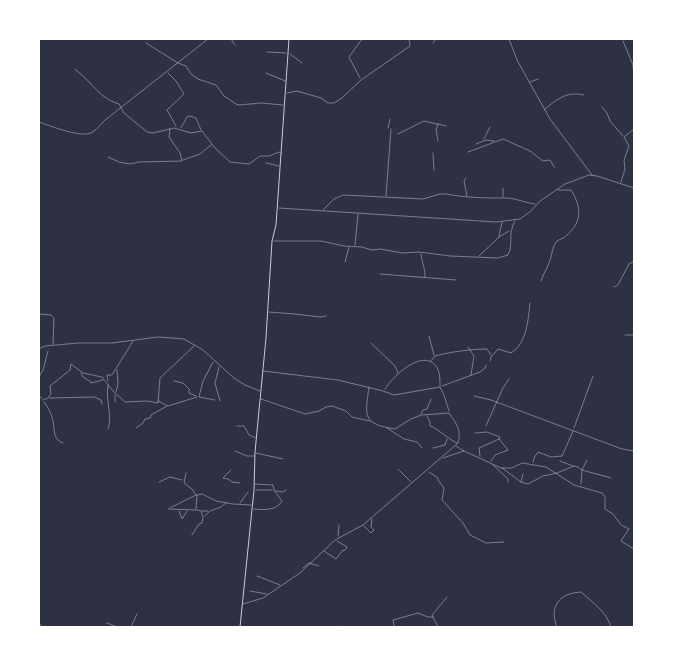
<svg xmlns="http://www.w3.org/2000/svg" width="673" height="666" font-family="'Noto Sans',sans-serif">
	<rect width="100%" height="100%" fill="#2d3142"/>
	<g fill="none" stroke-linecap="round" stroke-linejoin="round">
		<path stroke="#caccd0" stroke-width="0.5" d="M146 39 147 40
			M231 39 235 45
			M509 39 518 62 550 119 592 175
			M623 41 633 65 634 79
			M146 43 178 63 186 66 191 74 198 79 216 85 224 96 236 104 239 105 261 103 283 105
			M433 43 436 39
			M267 52 286 53
			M290 54 302 63
			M75 69C80 74 86 78 90 83 99 93 106 100 119 104L124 113 147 132 153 133 174 128 191 133 202 131 214 147 230 162 249 164 260 156H269L279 152 282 154
			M168 73 176 81 184 94 167 110 176 126
			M266 73 285 81
			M360 78 349 57 362 39
			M530 82 538 79
			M287 93 297 91 321 98 328 103H334L342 98 361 80 410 46 409 39
			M602 107 607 113 610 121 623 136
			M545 109C557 99 567 91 584 95
			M39 122C51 126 82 139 93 132 97 129 101 124 105 120L208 39
			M181 128 187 117 190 116 196 118 201 130
			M388 128 390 119
			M398 134 424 121 446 126
			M484 139 490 127
			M438 141 436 130 438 124
			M476 144 486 140 494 141
			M468 152 503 139 530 151 543 161 550 160 555 168
			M433 153 434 170
			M108 157 119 162 130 164 139 162 182 161 180 153 169 137 170 129
			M183 160 200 154 211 145
			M266 163 279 166
			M466 178 464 181 467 196
			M621 182 625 169 624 160 629 146 624 137 634 129
			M503 188V197
			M386 196 391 129
			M279 208 496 222 520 219 531 211 540 201 565 184 589 175 597 176 634 188
			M323 210 334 199 343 195 423 199 440 194H446C466 198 487 198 507 198 514 198 526 203 535 204
			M499 236 502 222
			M274 241H321L344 246 362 247 372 250 380 249 403 253 419 252 450 256 498 258 508 255C514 243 507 235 515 221
			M355 245 358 214
			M421 254C422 263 425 267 425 277
			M479 256 499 237 509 231
			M345 262 349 247
			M380 274 456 280
			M541 281C543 274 547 269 549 263 552 256 552 247 557 241 560 239 565 238 567 235 583 221 581 206 571 190H558
			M614 287 618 285 629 264 634 261
			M269 312 295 314 320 317 326 316
			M39 314 51 315 54 318 53 344
			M625 335H634
			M429 336 434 355
			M371 343 395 366 398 373
			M468 347 474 356 471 375
			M39 349 45 346 78 343H112L158 337 184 339 203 350 234 378 245 385 260 391
			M431 361 435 356C449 352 472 349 487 349L491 355
			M490 361 491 357 498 349 511 353C527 343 528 320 530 303
			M213 362 203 381 199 397 215 400
			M219 367 215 383 220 401
			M263 371 338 380 383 391 394 395 440 387 444 395 449 411
			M81 373 83 377 91 382V383L103 380
			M39 377 43 370 48 351
			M108 381 107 375H112L133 341
			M174 381 183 383 189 389V393L196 396
			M442 386 480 372 485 368 486 365
			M385 389C392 377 422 348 436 366 440 371 440 379 440 386
			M116 392 118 384 117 370
			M39 395 42 399
			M474 396 491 400 622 449 634 451
			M50 398 94 397 101 400 102 404
			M261 399 305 414 319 411 326 407 332 406 346 411 352 417 370 421
			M43 400 48 398 51 394 50 386 70 370 71 364 83 373 102 377 113 391 125 402 147 401 158 403 160 378 194 346
			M158 401 168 406 197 397
			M44 402C48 407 52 415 53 421 55 430 52 439 63 443
			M115 402V395
			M421 414 423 410 427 409 431 399
			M427 416 430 422V426C437 428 448 439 457 443
			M237 426H244L249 435 256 438
			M486 426 503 388 509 379
			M136 428 143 423 145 419 150 418 151 415 167 406
			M387 428 404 439 417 442 422 448
			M574 428 593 376
			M108 429C113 416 105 399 108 385
			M475 433 487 432 500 437 499 439
			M433 448 445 445 447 439
			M235 451 247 456H254
			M464 451 501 468H512L522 463 546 467 574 485 602 493 605 497V509L613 514 621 525 629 529 621 541 634 549
			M256 453 283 459
			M480 456 479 448 499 439 508 450 495 455 491 461
			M443 458 464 451 456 446
			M587 460 582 470 611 478
			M560 461 573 466
			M533 462 535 456 538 452 551 457 562 456 573 431
			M493 465 508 479V482
			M502 468 521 482 528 484 543 476 557 473 574 466 578 467 582 470 581 484
			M398 469 411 482
			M231 470 223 478 228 479 232 482 240 483
			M429 472 438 478V480L444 488 442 500 463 523 470 535 486 543 504 542
			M186 473 184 483 192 489 196 495
			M159 482 170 477 182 480
			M521 482 523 474
			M256 490H272
			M276 491 283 492 286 490
			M240 503 248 492
			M170 508 196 495
			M168 509 196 510 197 495 202 494 216 501 233 504 251 505
			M254 509C263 510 277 511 282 501L274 490 273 485 255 484
			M179 511 182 519 187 511
			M202 511H208
			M205 516 210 511 221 507 226 503
			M364 526 371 533 374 530 371 527 372 519
			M192 535 199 524 202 523 203 517 201 511 197 510
			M338 536 339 525
			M324 551 336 559 343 550 344 551 347 547 337 541
			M303 568 309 563 319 566
			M257 576 280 585
			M250 591 267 594
			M243 604 263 598 300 573 335 540 363 525 458 443C462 430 456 423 449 413L421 415 411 419 395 429C362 424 365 416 369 387
			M107 623 117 627
			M39 624 43 627
			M131 627 137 614
			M339 627V626
			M394 627 393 620 418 613 428 617H433
			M438 627 432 615 447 597
			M556 627C556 623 554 618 554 614 555 598 567 593 581 592 593 603 606 611 611 627"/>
		<path stroke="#caccd0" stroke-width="1" d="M240 627 254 490 255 452 266 338 272 241 276 225 289 39"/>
	</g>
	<rect width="673" height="666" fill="none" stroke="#ffffff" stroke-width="80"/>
</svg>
